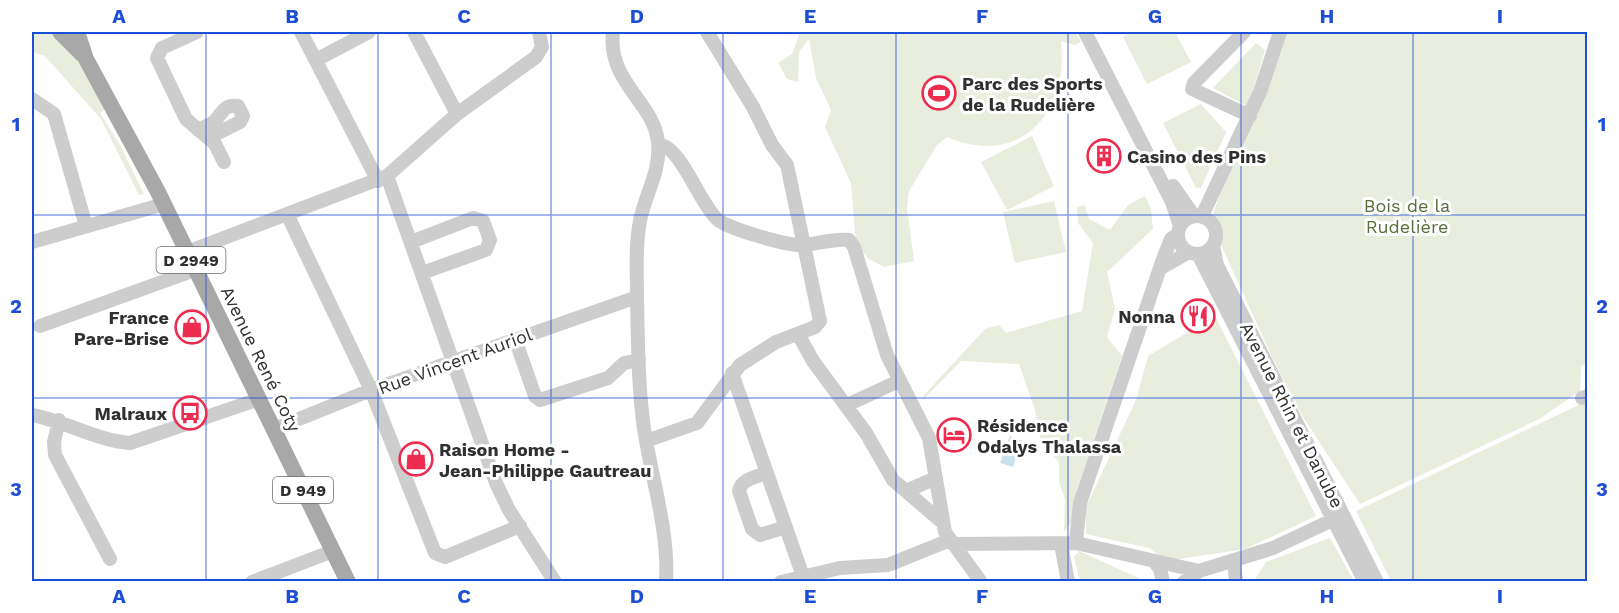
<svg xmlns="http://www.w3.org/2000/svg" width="1619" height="613" font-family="'Work Sans',sans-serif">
	<rect width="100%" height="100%" fill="#fff"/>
	<path fill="#e8eddd" d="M32 32H48L70 46 105 109 100 113 120 145 144 194 139 195 101 119 45 56 32 52Z
		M800 32H1076L1081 42 1075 45 1061 41C1069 113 1020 168 947 137L937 145 909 191 907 208 914 261 884 267 869 259 856 244 851 183 825 127 831 110 816 78 809 39 799 52 798 82 787 79 778 63 792 54Z
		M1133 32H1175L1191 62 1147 84 1123 37Z
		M1285 32H1587V363L1581 366 1580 391 1539 419 1360 504 1301 414 1273 359 1210 221 1271 59Z
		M1256 43 1265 50 1248 107 1213 88Z
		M1201 104 1226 132 1201 188H1196L1163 123Z
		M1032 136 1054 186 1007 210 981 162Z
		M1145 196 1151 209 1153 229 1107 272 1115 309 1107 337 1122 356 1076 492 1072 521 1064 532 1065 499 1059 483V462L1042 444 1035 410 1019 364 961 361 923 400 924 395 985 329 999 325 1006 333 1082 311 1093 243 1078 223 1077 207 1085 205 1089 219 1110 230 1128 205Z
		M1054 201 1066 252 1015 263 1003 212Z
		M1215 316 1316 516 1245 549 1166 561 1149 548 1086 534V507L1136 400 1148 356Z
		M1585 402 1587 407V581H1391L1356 511Z
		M1330 538 1354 581H1254L1266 562Z
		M1079 551 1145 581H1080L1074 557Z"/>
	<path fill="#c9e3ee" d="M1010 436 1022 441 1013 467 1000 463Z"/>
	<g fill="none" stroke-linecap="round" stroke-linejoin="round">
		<path stroke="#cdcdcd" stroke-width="14" d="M197 32 162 48 157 58 186 119 215 144 224 162
			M301 32 378 181
			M414 32 457 114
			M613 32C607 82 654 102 658 142 661 172 645 194 640 221 635 246 637 273 637 298 638 342 638 386 644 429 652 480 669 531 666 582
			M1085 32 1172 202 1180 226
			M1244 32 1194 83 1192 89 1250 116
			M316 60 369 32
			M32 99 54 114 86 226
			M198 130C203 127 211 125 215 121 223 112 224 104 238 106L243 116 240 122 208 138
			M659 145C680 145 700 204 717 219 729 229 787 246 803 245 818 244 834 238 849 240L854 247 887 355 929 438 945 532 981 582
			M387 176 496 483 509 510 555 582
			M1173 186 1194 216
			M287 214 371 390 435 553 445 557 520 526
			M1178 235a19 19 0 1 1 38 0a19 19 0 1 1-38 0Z
			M1202 216 1260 92 1280 32
			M32 242 164 204
			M411 242 473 218 483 221 490 240 486 250 422 273
			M1213 246 1217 265 1377 582
			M187 252 387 176 457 114 536 57 542 47 539 32
			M1198 254 1365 582
			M1161 268 1189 252
			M40 326 195 270
			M798 334 813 361 866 433 893 480 942 522
			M515 339 535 396 540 400 608 378 624 363 639 360
			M732 373 805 582
			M1582 398 1588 396
			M847 405 899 381
			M32 415C65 421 98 441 130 443L259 399
			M59 420 54 442 55 455 110 559
			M274 429 371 390 637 297
			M646 441 697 423 740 365 776 342 815 327 820 321 787 165 772 145 753 107 707 32
			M766 473C756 477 741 479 739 491L752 529 760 535 786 527
			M906 491 936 478
			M1076 543 1080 503 1163 259 1171 239 1178 234
			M953 544 1076 543 1199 571
			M1061 544 1068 582
			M1234 560 1236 582
			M1154 561 1160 569 1163 582
			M252 582 333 551
			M781 582 840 568 888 565 950 540
			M1184 582 1199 571 1273 548 1341 516"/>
		<path stroke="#a8a8a8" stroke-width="16" d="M60 32 82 54
			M77 32 86 59 158 192 348 582"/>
	</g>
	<path fill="none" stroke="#1d4ed8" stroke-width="1.5" stroke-opacity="0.55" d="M206 32V582M378 32V582M551 32V582M723 32V582M896 32V582M1068 32V582M1241 32V582M1413 32V582M32 215H1588M32 398H1588"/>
	<defs>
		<g id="stadium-ring" transform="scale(1.725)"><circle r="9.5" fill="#fff" stroke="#ed2c4f" stroke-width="1.5"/><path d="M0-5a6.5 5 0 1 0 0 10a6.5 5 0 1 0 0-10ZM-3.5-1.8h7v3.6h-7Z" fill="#ed2c4f"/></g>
		<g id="building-ring" transform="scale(1.725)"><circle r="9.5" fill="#fff" stroke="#ed2c4f" stroke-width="1.5"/><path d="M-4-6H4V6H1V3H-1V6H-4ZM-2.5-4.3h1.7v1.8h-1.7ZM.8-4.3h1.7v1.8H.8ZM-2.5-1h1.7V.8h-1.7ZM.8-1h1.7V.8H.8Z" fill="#ed2c4f"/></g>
		<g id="restaurant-ring" transform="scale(1.725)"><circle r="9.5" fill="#fff" stroke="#ed2c4f" stroke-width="1.5"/><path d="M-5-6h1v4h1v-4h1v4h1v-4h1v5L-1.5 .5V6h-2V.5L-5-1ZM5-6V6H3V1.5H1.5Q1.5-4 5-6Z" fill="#ed2c4f"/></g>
		<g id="shop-ring" transform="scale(1.725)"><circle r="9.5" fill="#fff" stroke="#ed2c4f" stroke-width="1.5"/><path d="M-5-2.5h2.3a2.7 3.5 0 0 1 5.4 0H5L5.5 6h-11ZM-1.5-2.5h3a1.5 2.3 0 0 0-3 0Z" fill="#ed2c4f"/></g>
		<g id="bus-ring" transform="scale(1.725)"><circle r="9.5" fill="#fff" stroke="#ed2c4f" stroke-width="1.5"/><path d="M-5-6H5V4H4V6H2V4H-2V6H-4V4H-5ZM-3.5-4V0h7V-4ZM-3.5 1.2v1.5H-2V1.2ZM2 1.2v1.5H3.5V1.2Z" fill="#ed2c4f"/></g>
		<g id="hotel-ring" transform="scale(1.725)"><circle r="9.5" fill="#fff" stroke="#ed2c4f" stroke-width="1.5"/><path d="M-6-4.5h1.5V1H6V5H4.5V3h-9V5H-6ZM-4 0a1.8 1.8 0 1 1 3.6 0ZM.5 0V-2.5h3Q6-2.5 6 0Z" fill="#ed2c4f"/></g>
	</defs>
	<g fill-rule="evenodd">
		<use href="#stadium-ring" x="939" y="93"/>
		<use href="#building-ring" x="1104" y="156"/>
		<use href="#restaurant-ring" x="1198" y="316"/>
		<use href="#shop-ring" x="192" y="327"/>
		<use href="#bus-ring" x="190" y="413"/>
		<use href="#hotel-ring" x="954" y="435"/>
		<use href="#shop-ring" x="416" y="459"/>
	</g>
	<g text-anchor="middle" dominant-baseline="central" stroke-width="6" stroke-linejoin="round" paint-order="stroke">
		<g fill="#fff" stroke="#6e6e6e" stroke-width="1.5">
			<rect x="156.5" y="247" width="69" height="26" rx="4.5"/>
			<rect x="273" y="477" width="60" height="26" rx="4.5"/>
		</g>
		<g font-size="16" font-weight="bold" fill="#303030">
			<text x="191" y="260">D 2949</text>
			<text x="303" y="490">D 949</text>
		</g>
		<g font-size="18" font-weight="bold" fill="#303030" stroke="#fff" text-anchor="start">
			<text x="962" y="83">Parc des Sports<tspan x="962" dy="21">de la Rudelière</tspan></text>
			<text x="1127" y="156">Casino des Pins</text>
			<text x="1175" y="316" text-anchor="end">Nonna</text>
			<text x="169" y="317" text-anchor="end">France<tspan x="169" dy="21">Pare-Brise</tspan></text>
			<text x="167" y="413" text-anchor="end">Malraux</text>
			<text x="977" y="425">Résidence<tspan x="977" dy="21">Odalys Thalassa</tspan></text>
			<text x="439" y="449">Raison Home -<tspan x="439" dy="21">Jean-Philippe Gautreau</tspan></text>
		</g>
		<g font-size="18" fill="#586e3b" stroke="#fff">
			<text x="1407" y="205">Bois de la<tspan x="1407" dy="21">Rudelière</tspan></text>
		</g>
		<g font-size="18" fill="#303030" stroke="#fff">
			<text transform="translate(261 359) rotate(64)">Avenue René Coty</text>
			<text transform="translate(455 361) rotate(-20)">Rue Vincent Auriol</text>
			<text transform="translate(1292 415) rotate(63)">Avenue Rhin et Danube</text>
		</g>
	</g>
	<rect width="1619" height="613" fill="none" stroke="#ffffff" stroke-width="66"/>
	<rect x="33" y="33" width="1553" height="547" fill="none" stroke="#1d4ed8" stroke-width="2"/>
	<g font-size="20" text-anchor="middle" font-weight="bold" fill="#1d4ed8">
		<text x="119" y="23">A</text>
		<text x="292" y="23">B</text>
		<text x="464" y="23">C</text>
		<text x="637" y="23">D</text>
		<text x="810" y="23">E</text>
		<text x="982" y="23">F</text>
		<text x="1155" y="23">G</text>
		<text x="1327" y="23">H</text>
		<text x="1500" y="23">I</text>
		<text x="16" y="131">1</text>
		<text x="1602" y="131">1</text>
		<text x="16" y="313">2</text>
		<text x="1602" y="313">2</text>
		<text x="16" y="496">3</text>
		<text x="1602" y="496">3</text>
		<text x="119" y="603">A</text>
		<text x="292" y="603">B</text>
		<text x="464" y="603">C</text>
		<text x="637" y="603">D</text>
		<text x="810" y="603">E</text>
		<text x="982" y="603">F</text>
		<text x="1155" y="603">G</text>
		<text x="1327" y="603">H</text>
		<text x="1500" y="603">I</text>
	</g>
</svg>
